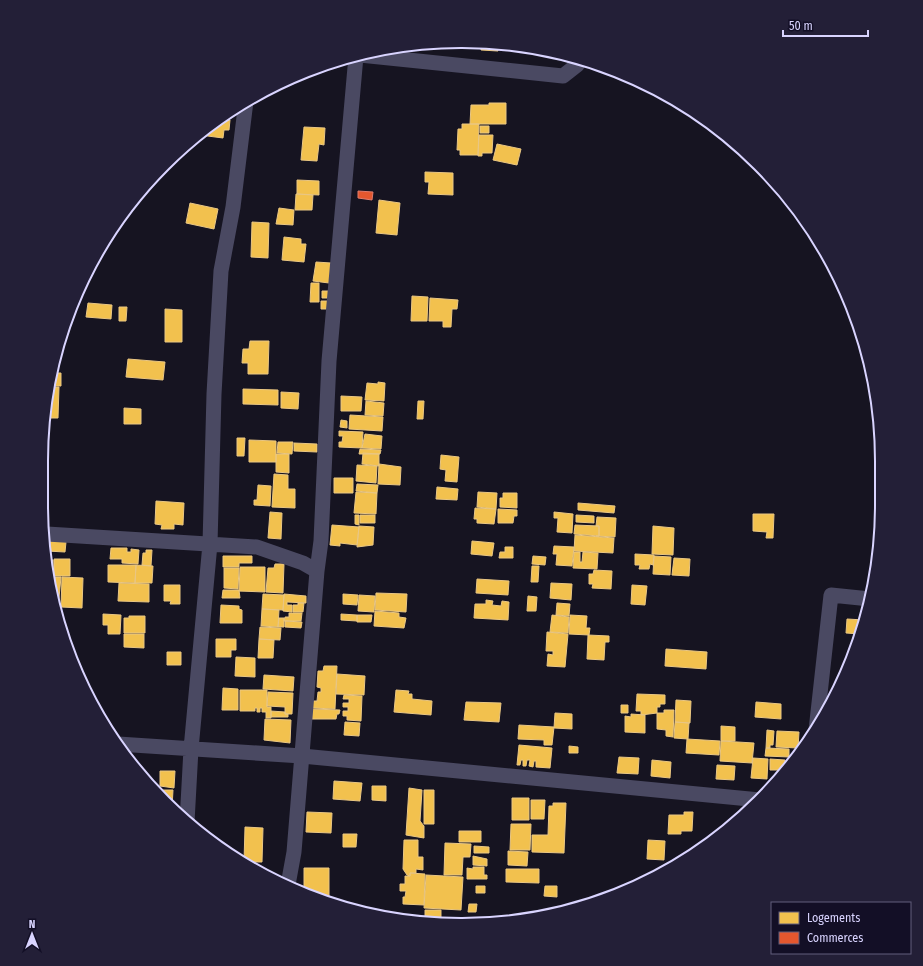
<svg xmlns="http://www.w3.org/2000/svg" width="923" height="966" font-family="'Fira Sans Condensed',sans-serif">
	<rect width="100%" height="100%" fill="#161421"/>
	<path fill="#f2c14e" stroke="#eac783" d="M481 42 498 43V51L481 50Z
		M489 103H506V124H470L471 105H489Z
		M220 120H230L229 130H224L223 138 200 135Z
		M462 124H479L478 155H460V150H457L458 129H462Z
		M480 126H489V133H480Z
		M304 127 325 128 324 145 319 144 317 161 301 160Z
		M479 135H493L492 153H482V156H478Z
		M497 144 521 149 517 165 493 160Z
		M425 172 453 173V195L428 194 429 182H425Z
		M297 180 319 181V195L297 194Z
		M296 194 313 195 312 210H295Z
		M379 200 400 203 397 235 376 233Z
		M190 203 218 209 214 229 186 223Z
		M279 208 294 210 293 225 276 224Z
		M252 222 269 223 268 258 251 257Z
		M284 237 301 239V244H306L304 262 282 260Z
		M316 262 331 263 329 283 313 281Z
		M311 283H319V302H310Z
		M322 291H330V298H322Z
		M412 296 428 297 427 321H411Z
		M430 298 458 300 457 309H452L451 327H443V321H429Z
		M321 301H329V309H321Z
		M88 303 112 305 111 319 86 317Z
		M119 307H127L126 321H119Z
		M165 309 182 310V342H165Z
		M250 341H269L268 374H248V363H242L243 349H249Z
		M128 359 165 362 163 380 126 377Z
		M52 373H61V386H50Z
		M378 382 385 383 384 401 365 400 367 383 378 384Z
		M50 387H59L58 418H45Z
		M243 389 278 390V405L243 404Z
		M281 392 299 393 298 409 281 408Z
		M341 396 362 397 361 411H341Z
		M366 401 384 403 383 416 365 415Z
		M418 401H424L423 419H417Z
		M124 408 141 409V424H124Z
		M350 415 383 417 382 431 349 429Z
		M341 420 347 421V428L340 427Z
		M339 431 363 432 362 448 339 447V442H342L343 436H339Z
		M365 434 382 436 381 449 362 448Z
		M237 438H245L244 456H237Z
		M249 440 276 441V462H249Z
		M278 442H293L292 454 277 453Z
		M294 443 317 444V452L294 451Z
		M360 449 381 450 380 454H359Z
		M363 453 379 454V466L362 464Z
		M276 454H289V473L276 472Z
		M441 455 459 457 457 482 445 481 446 470 440 469Z
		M379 464 401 467 400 485 378 484Z
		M357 465 377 466 376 483 356 481Z
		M274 474 288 475V489H295V508L272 507Z
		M334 478H353V493H334Z
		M357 484 378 485 377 493 356 491Z
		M258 485 271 486 270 506 254 505V500H257Z
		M437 487 458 489 457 500 436 499Z
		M356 492 377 493 376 514 354 513Z
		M478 492 497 493 496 509 477 507Z
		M503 493H517V508L500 507V498H503Z
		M156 501 184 503 183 525 174 524V529H161L162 525 155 524Z
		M578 503 615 506 614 513 578 510Z
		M475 508 496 509 494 524 477 523V519H474Z
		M498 509 517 510V516H514L513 523H498Z
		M270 512 282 513 281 539 268 538Z
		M554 512 573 514 572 533 557 532 558 518H554Z
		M753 514H774L773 538H766L767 532 753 531Z
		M355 515H359V525L355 524Z
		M360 515H375V523H360Z
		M576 515 594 516V523L576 522Z
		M597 517 616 518 615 537 596 536H599V526H596Z
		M332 525 359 527 357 545 340 543V546L330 545Z
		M575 525 599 526V536L574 534Z
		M359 526 374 527 373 545 357 547Z
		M653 526 674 528 673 555 652 554Z
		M575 535 614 538 613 553 574 551Z
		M47 541 66 542 65 552 47 551Z
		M472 541 494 543 492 556 471 554Z
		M554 546 574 547 572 566 556 565 557 554H553Z
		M505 547H513V558H499L500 552H505Z
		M111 548H127V552H131V549L139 550 138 564 122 563V559H110Z
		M146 550H152L151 566 142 565 143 553H146Z
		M574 552H580V562H582L583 552 598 553 597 569 573 568Z
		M635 554 654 555 653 565 650 564 649 569H639L640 565H635Z
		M223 556H252V563H239V567H223Z
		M533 556 546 557 545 565 532 564Z
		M654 556 671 557 670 575 653 574Z
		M674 558 690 559 689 576 672 575Z
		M54 559H70V576H54Z
		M48 560H53V576H49Z
		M275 564H284L283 593 266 592 268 568H274Z
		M108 565H136L135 583 108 582Z
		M136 565 153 566 152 583H135Z
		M532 566H539L538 582H531Z
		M240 567H265V592L239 591Z
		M224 568H239L238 589 224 588Z
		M594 570 612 571 611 589 592 588 593 584H589V574H593Z
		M49 577H61L58 608 55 607 49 587Z
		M62 577 83 578 82 608 61 607Z
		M477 579 509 581 508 595 476 593Z
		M119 583 149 584V602L118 601Z
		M551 583 572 584 571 600 550 598Z
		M164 585H180V604H170L171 601H164Z
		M632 585 647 586 645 605 631 604Z
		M223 590H239L240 598H222Z
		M376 593 407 594 406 612 375 610Z
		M263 594 284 595 283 610 262 609Z
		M284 594 306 596V603L287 602V605H292V612L283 611Z
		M343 594 358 595 357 605 343 604Z
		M359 595 375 596 374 612 358 611Z
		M528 596 537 597 536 611H527Z
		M486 600 493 601 492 605 501 606 502 601 509 602 508 620 474 618 475 604H486Z
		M298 603H304L303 612H293V605H298Z
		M557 603 570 604 569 616 556 615Z
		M221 605 239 606V609L242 610V623H220Z
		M262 609 279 610 278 627 261 626Z
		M375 611 399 613V617L406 618 404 628 374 626Z
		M289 613H302L301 621H284L285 617H289Z
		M103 614 121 615 120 634H108V625H103Z
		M341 614 357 615V621L341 620Z
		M357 615H372L371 622H357Z
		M552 615 569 617 568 633 550 632Z
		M570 615 587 616 586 628H590L589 635 569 634Z
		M129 616H145V633H124V618H129Z
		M279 618H284V627H278Z
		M847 619 864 620 860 634 846 633Z
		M285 621 302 622 301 628 285 627Z
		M260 627 281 628 280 640 259 639Z
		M547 632 568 634 565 667 547 666 548 654 553 655V651H546Z
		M124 634H144V648L124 647Z
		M588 635 609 636V642H605L604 660 587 659Z
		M216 639H236V650H231V657H216Z
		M259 639 274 640 273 658H258Z
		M666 649 707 652 706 669 665 666Z
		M167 652H181V665H167Z
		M236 657 255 658V677L235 676Z
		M324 666H337L335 709 312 708V701H317L318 692H321V688L317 687 318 671H323Z
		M337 674 365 676 364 695 336 694Z
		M264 675 294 677 293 691 263 689Z
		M223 688 238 689V710H222Z
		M240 690H267V707H271V718H266V712H262V708H260V712H257V708H255V711H240Z
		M396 690 409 691 408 694H412V699L432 701 431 715 394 712Z
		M268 692 293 693 292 714H285V707L267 706Z
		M637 694 665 695V704H660V707H657V713L641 715V711H636Z
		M344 695 362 696 361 721 347 720V716H343V711H348V707H343V703H349V699H343Z
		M676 700 691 701 690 723 675 722Z
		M466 702 501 703 499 722 464 720Z
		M756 702 781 704V719L755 717Z
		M621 705H628V713H621Z
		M312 709 340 710 339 714H337L336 719H312Z
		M664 710H674L673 737 666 736V730L657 729V713H664Z
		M271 711 285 712V714H288V717H271Z
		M555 713 572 714V729L554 728Z
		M631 714 645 715V733L625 732V716L631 717Z
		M265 719 291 720 290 743 264 740Z
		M345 722 360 723 359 736 344 735Z
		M675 722 689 723 688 739 674 738Z
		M519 725 554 727 552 745H544V740L518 739Z
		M721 726 735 727V741H721Z
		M767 730 774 731 773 745H770V748H766Z
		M777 731 799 732 798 748 776 747Z
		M687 739 720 741 719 755 686 753Z
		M721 741 754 743 752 763 720 761Z
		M519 745 552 748 550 768 536 767V761H534L533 767 529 766 530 760H527L526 766H523V760H521L520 765H517Z
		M569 746 578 747V753H569Z
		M766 748 789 749V757L765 756Z
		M619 757 639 758 638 774 617 773Z
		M753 758 768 759 767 779 751 778Z
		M770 759 785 760V770H770Z
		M652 760 671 762 670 778 651 776Z
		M717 765 735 766 734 780 716 779Z
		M160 771H175L174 788 160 786Z
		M334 781 362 783 360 801 333 799Z
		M372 786H386V801L372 800Z
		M409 788 422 790 420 821 424 826V838L406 835Z
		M157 790H173L172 808 157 792Z
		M424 790H434V824H424Z
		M512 798H529V820H512Z
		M531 800H545L544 819H531Z
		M553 803H566L564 853 532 852V835H548L549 806H553Z
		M307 812 332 813 331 833 306 832Z
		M684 812H693L692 831H681V834H668L669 815H684Z
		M511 824H531L530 850H510Z
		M245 827 263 828 262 862H244Z
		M459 831H481V842H459Z
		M343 834H357L356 847H343Z
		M404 840H418V857H423V870L416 869V873H410V876L407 875 403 869Z
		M648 840 665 841 664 860 647 859Z
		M445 843 471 844 470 857H463L462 875H444Z
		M474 846 489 847V853H474Z
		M508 851 528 852 527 866 508 865Z
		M473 856 487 859V866L473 865Z
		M473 867H484V875H487V879H467V868L473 869Z
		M304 868H329V897L312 896 304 892Z
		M506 869H539V883L506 882Z
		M410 873 425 874 424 905 403 904V897H405L406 891H400V884H405V876H410Z
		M426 875 463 877 461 910 424 908Z
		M476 886H485V893H476Z
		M545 886H557V897L544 896Z
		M469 904H477L476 912H468Z
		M425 910H441V921H425Z"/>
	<path fill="#e4572e" stroke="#e17c6d" d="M358 191 373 192 372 200 358 198Z"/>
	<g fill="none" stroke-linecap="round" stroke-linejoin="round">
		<path stroke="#4a4962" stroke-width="15" d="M360 55 563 76 577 65 581 59
			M47 534 257 547 303 563 317 571
			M816 730 831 595 870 599
			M118 744 302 756 760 800
			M187 822 191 749 210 544 214 394 221 271 233 207 246 101
			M288 885 294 852 317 571 321 541 329 361 356 56"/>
	</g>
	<path d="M0 0H923V966H0ZM461 48H462A413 413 0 0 1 875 461V505A413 413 0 0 1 462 918H461A413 413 0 0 1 48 505V461A413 413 0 0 1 461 48Z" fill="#231f37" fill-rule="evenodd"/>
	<path fill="none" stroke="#d9d4ff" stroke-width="2" d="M461 48H462A413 413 0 0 1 875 461V505A413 413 0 0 1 462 918H461A413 413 0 0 1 48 505V461A413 413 0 0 1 461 48Z"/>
	<rect x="771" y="902" width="140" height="52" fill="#130f26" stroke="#625e7d"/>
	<rect x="779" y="912" width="20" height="12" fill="#f2c14e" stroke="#625e7d"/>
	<text x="807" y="922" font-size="12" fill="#d9d4ff">Logements</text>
	<rect x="779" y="932" width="20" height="12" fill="#e4572e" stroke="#625e7d"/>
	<text x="807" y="942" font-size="12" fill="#d9d4ff">Commerces</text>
	<g transform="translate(32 934)" stroke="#130f26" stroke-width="3" paint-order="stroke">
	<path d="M0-3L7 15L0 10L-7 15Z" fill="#d9d4ff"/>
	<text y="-6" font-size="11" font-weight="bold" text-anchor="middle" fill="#d9d4ff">N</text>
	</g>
	<path d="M783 30v6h85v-6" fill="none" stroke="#d9d4ff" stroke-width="2"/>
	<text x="789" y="30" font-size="12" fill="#d9d4ff" stroke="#130f26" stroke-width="3" paint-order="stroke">50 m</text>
</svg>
